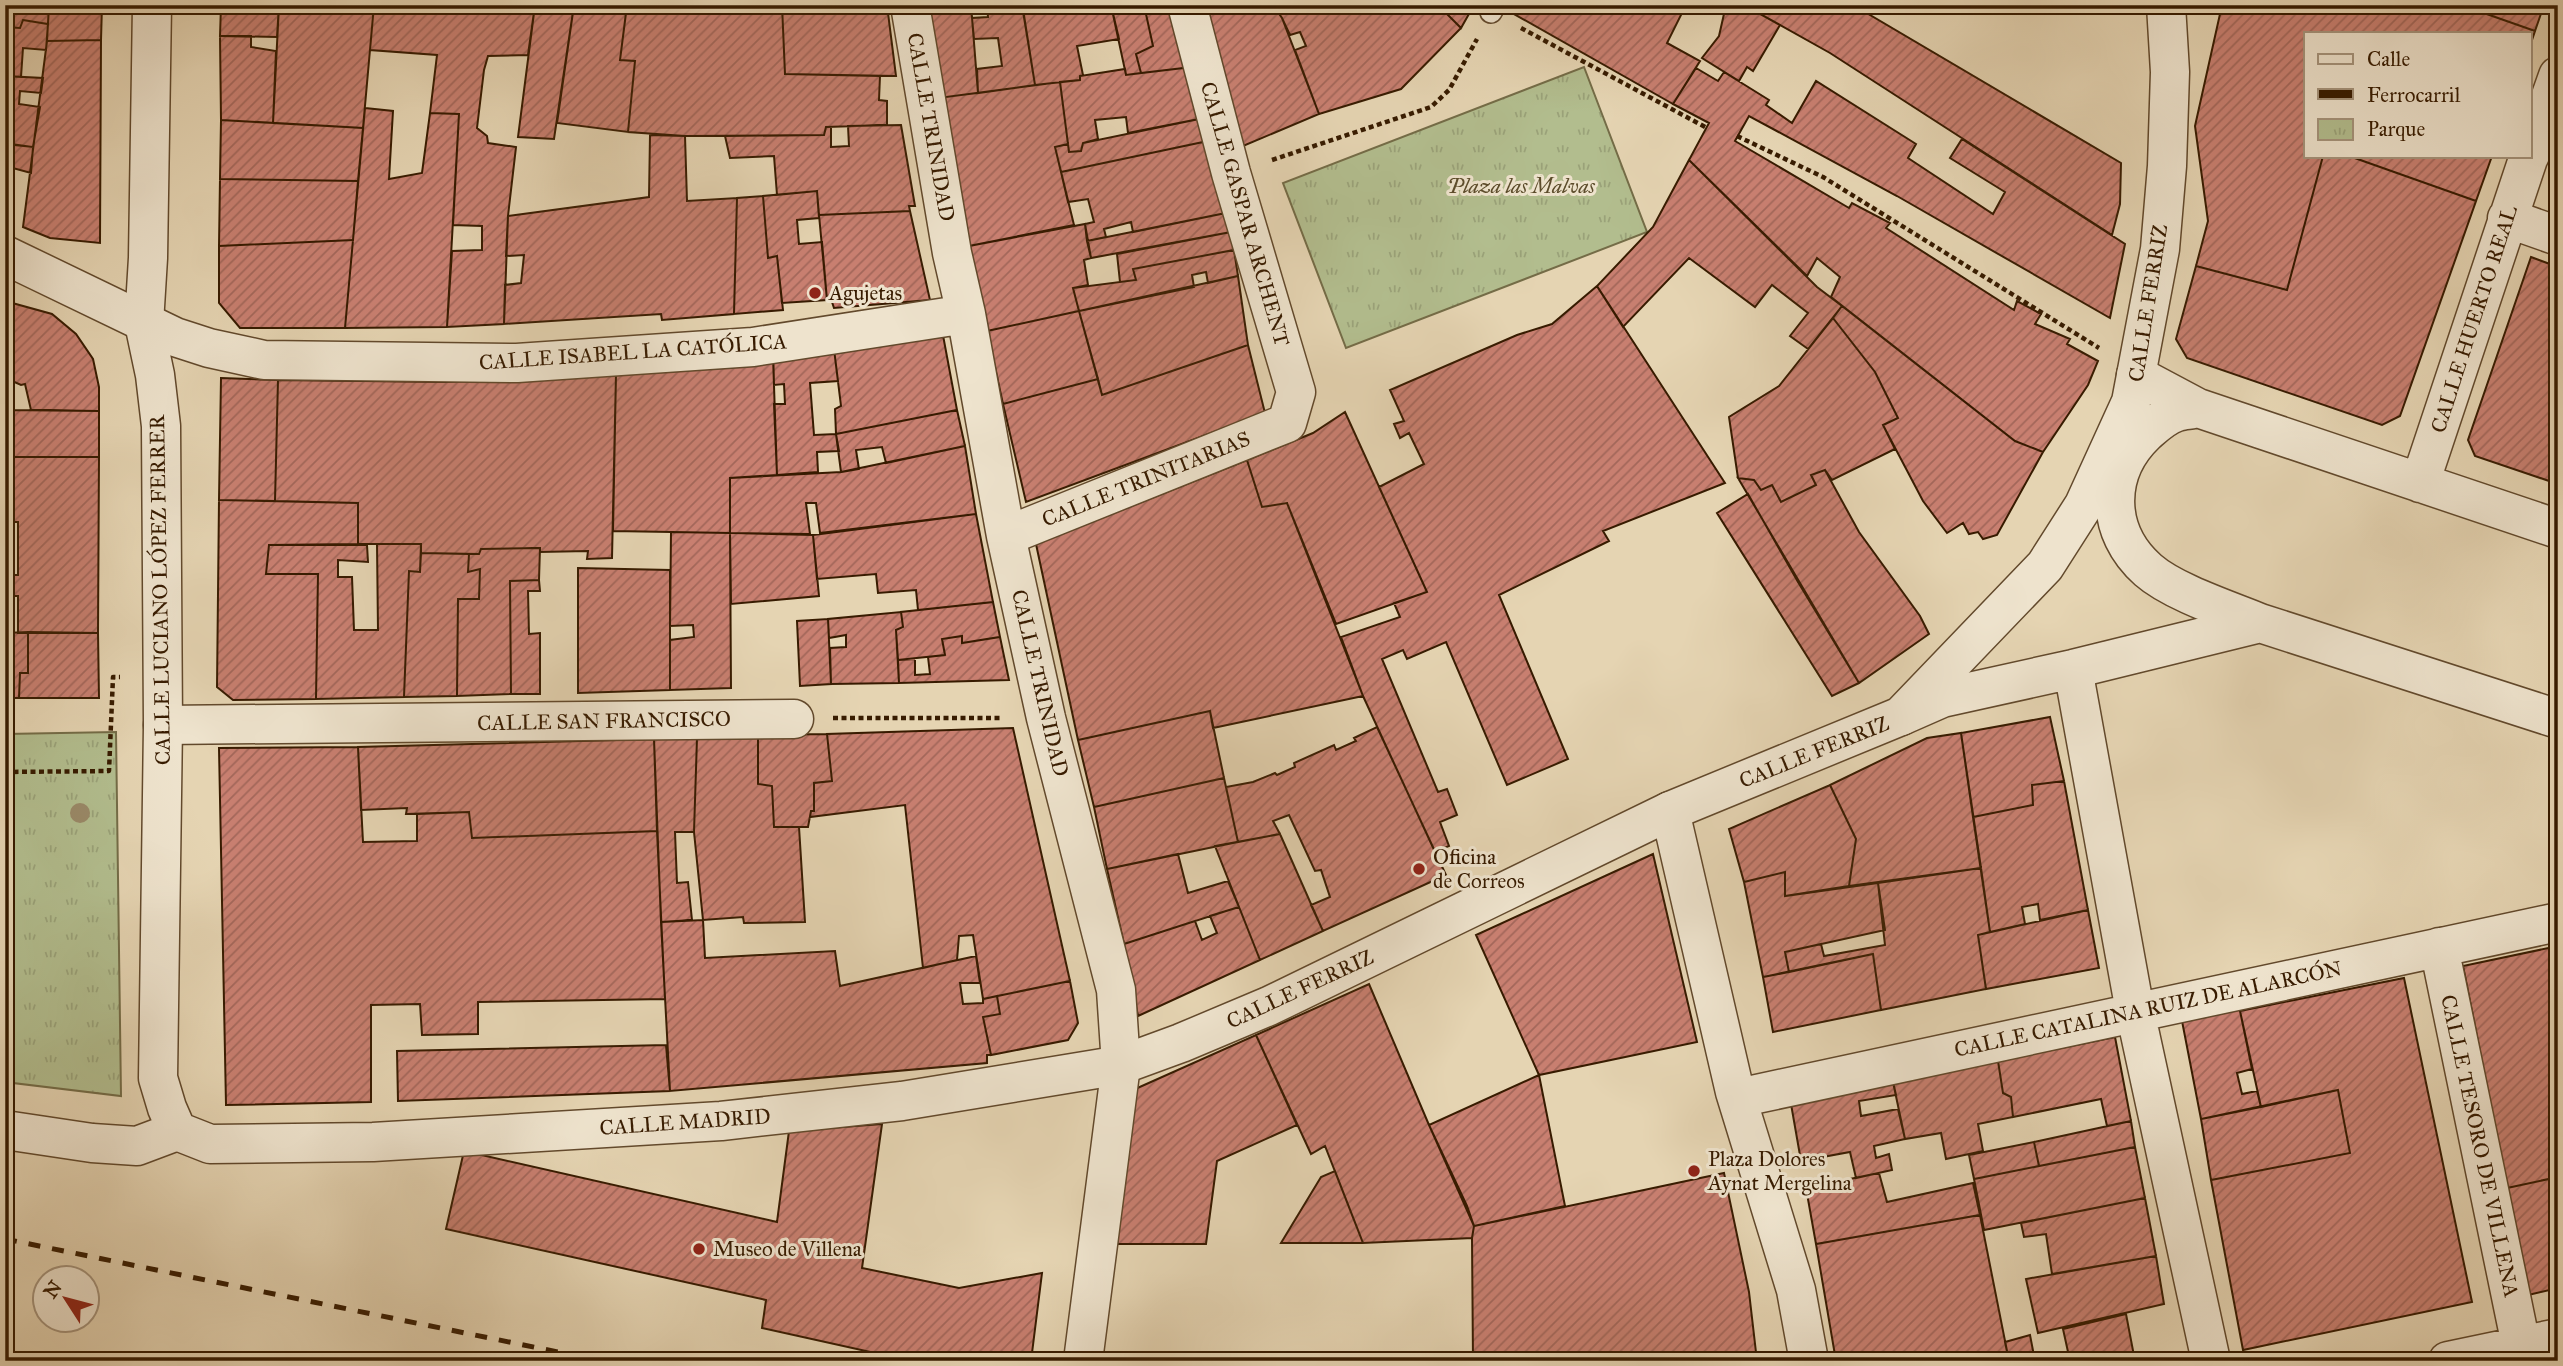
<svg xmlns="http://www.w3.org/2000/svg" width="2563" height="1366" font-family="'IM FELL Great Primer',serif">
	<defs>
		<pattern id="park-tufts" width="24" height="20" patternUnits="userSpaceOnUse" patternTransform="scale(1.75)"><rect width="24" height="20" fill="#b2bd8e"/><path d="M3 7l-1-3M5 7V3M7 7l1-3M15 17l-1-3M17 17v-4M19 17l1-3" fill="none" stroke="#9aa279"/></pattern>
		<pattern id="building-hatch" width="6" height="6" patternUnits="userSpaceOnUse" patternTransform="scale(1.75)"><rect width="6" height="6" fill="#c87f70"/><path d="M-1 1l2-2M0 6l6-6M5 7l2-2" fill="none" stroke="#a3675a"/></pattern>
	</defs>
	<rect width="100%" height="100%" fill="#e5d4b2"/>
	<filter id="stains"><feTurbulence type="fractalNoise" baseFrequency=".00286" numOctaves="4"/><feColorMatrix values="0 0 0 0 .2 0 0 0 0 .09 0 0 0 0 .02 0 0 0 .5 -.17"/></filter>
	<radialGradient id="worn" r=".72"><stop offset=".6" stop-color="#630" stop-opacity="0"/><stop offset="1" stop-color="#630" stop-opacity=".3"/></radialGradient>
	<path fill="url(#park-tufts)" stroke="#746c47" stroke-width="2" d="M1584 67 1647 232 1346 348 1283 183Z
		M116 732 121 1096 5 1082V734Z"/>
	<path fill="url(#building-hatch)" stroke="#371b00" stroke-width="2" d="M5 5H49L48 24 23 20 20 28 5 27Z
		M49 5H102L101 40 47 41Z
		M221 5H279L277 37 220 36Z
		M279 5H374L363 128 273 123Z
		M374 5H535L528 55 488 56 484 70 477 128 487 136 488 143 516 147 508 216 504 324 447 327 452 251 482 250V226L453 225 459 114 430 113 437 55 370 50Z
		M535 5H574L554 139 518 137Z
		M574 5H627L620 60 635 61 628 132 557 123Z
		M627 5H782L785 74 880 76 879 100 887 101V125L826 127 824 135 685 136 628 132 635 61 620 60Z
		M782 5H887L896 76 785 74Z
		M928 5H971L978 93 938 98Z
		M987 5H997L998 12 1023 9 1035 85 978 93 977 69 1002 66 998 38 974 39 972 18 988 17Z
		M1022 5H1111L1119 39 1077 46 1083 75 1080 76V80L1035 85Z
		M1111 5H1144L1153 46 1136 54 1141 73 1126 75Z
		M1144 5H1178L1192 67 1141 73 1136 54 1153 46Z
		M1201 5H1273L1282 18 1319 114 1231 151Z
		M1273 5H1438L1461 28 1401 89 1319 114 1295 50 1306 46 1300 32 1290 35 1282 18Z
		M1438 5H1474L1461 28Z
		M1519 5H1668L1682 13 1667 43 1700 61 1673 104 1514 14Z
		M1726 5H1744L1780 25 1753 71 1747 67 1739 81 1702 58 1719 36Z
		M1744 5H1853L2121 163 2120 204 2112 235 1830 53Z
		M2222 5H2461L2535 31 2530 46V33H2306V156H2323L2287 290 2196 266 2208 221 2195 126Z
		M2461 5H2544L2535 31Z
		M23 20 48 24 46 50 23 48 21 77 5 76V27L20 28Z
		M220 36H251V47L276 51 273 123 221 120Z
		M101 40 100 243 50 238 23 227 47 41Z
		M1192 67 1204 118 1128 133 1126 117 1095 120 1098 139 1083 143 1081 151 1069 152 1060 82 1080 80V76L1125 69 1126 75Z
		M1696 68 1718 81 1724 72 1769 100 1766 105 1792 123 1816 81 1916 144 1908 158 1993 214 2005 192 1950 158 1962 139 2125 244 2110 318 1897 196 1749 116 1735 141 1849 208 1852 203 1890 223 1886 228 2014 310 2017 301 2041 314 2035 324 2070 339 2067 344 2098 361 2088 385 2043 452 2015 441 1831 297 1840 277 1817 258 1807 276 1689 160 1709 123 1673 104Z
		M5 76 43 78 41 93 20 91 19 104 40 107 33 147 5 144Z
		M1060 82 1068 144 1055 147 1074 225 969 246 938 98Z
		M365 108 393 111 389 179 422 173 430 113 459 114 447 327 345 328Z
		M1204 118 1208 141 1061 172 1055 147 1068 144 1069 152 1081 151 1083 143Z
		M221 120 363 128 358 181 220 179Z
		M901 125 915 206H909L910 211 819 215 817 191 777 195 774 156 730 158 725 136 824 135 826 127H831V147L849 146 848 126Z
		M650 135 685 136 687 201 737 198 734 314 662 320 661 314 504 324 505 285 521 283 524 255 506 256 508 216 649 197Z
		M1208 141 1226 213 1133 232 1131 222 1104 229 1106 237 1087 241 1085 224 1094 222 1088 199 1068 202 1061 172Z
		M11 144 33 147 31 173 9 167Z
		M2323 156H2349L2476 201 2400 416 2382 425 2187 358 2176 339 2196 266 2287 290Z
		M2349 156H2492L2476 201Z
		M1689 160 1817 287 1842 306 1808 349 1790 336 1808 313 1772 285 1755 307 1689 258 1623 327 1597 286 1653 227Z
		M220 179 358 181 353 240 219 246Z
		M817 191 819 218 797 220 799 244 822 242 827 300 782 303 777 256 768 258 763 196Z
		M763 196 768 258 777 256 783 310 734 314 737 198Z
		M910 211 930 300 834 308 831 299 827 300 819 215Z
		M1226 213 1231 232 1091 258 1087 241Z
		M1085 224 1091 258 1084 260 1088 285 1073 288 1079 311 987 331 969 246Z
		M1231 232 1234 250 1133 269 1136 280 1120 282 1117 254Z
		M353 240 345 328H240L219 303V246Z
		M1234 250 1238 276 1208 283 1206 272 1192 275 1194 287 1079 311 1073 288 1136 280 1133 269Z
		M2531 257 2558 267V484L2475 456 2468 440Z
		M1238 276 1248 345 1102 395 1079 311Z
		M1597 286 1725 483 1603 531 1609 541 1499 595 1568 759 1507 785 1446 642 1407 659 1403 650 1382 659 1438 792 1447 789 1457 815 1440 822 1449 846 1435 852 1363 696 1341 637 1400 617 1394 603 1427 592 1379 487 1424 464 1409 433 1400 438 1394 424 1404 421 1390 390 1517 335 1552 324Z
		M5 301 52 314 76 334 93 359 99 387V411L31 410 25 384 21 385 10 380 5 410Z
		M1842 306 2015 441 2043 452 1997 535 1983 539 1978 532 1969 534 1963 523 1947 533 1923 501 1883 425 1898 418 1875 372 1833 318Z
		M1079 311 1098 379 1003 404 987 331Z
		M1833 318 1875 372 1898 418 1883 425 1895 449 1832 480 1825 470 1811 475 1816 485 1781 502 1772 485 1761 490 1754 480 1738 478 1729 417 1779 386Z
		M942 330 957 410 836 434 835 409 841 406 833 341Z
		M833 341 838 381 810 383 814 435 836 434 839 451 817 452 818 472 777 475 774 404H785L784 384 774 385 773 347Z
		M1248 345 1265 413 1026 502 1003 404 1098 379 1102 395Z
		M773 356 777 475 730 478V533L613 531 616 374Z
		M616 374 612 558 587 559 588 551 540 552V548L481 549 479 554 421 553V544H358V503L275 501 278 380 446 382Z
		M221 378 278 380 275 501 219 500Z
		M5 410 99 411V457H5Z
		M957 410 965 446 886 463 882 447 856 450 859 469 841 472 836 434Z
		M1345 412 1427 592 1336 624 1287 503 1262 507 1247 460 1313 433Z
		M965 446 976 514 820 533 816 503H806L810 534 730 533V478L841 472Z
		M5 457H99L98 633H18V596H9L5 599V575H18V522H5Z
		M1247 460 1262 507 1287 503 1363 696 1213 728 1210 711 1078 740 1036 544Z
		M1825 470 1859 532 1920 616 1929 634 1859 683 1738 478 1754 480 1761 490 1772 485 1781 502 1816 485 1811 475Z
		M1748 494 1798 582 1859 683 1832 696 1717 513Z
		M219 500 358 503V544L269 545 266 574H318L316 699 233 700 217 687Z
		M976 514 993 602 918 610 916 590 878 593 876 574 817 579 813 535Z
		M671 532 730 533 731 688 670 690V640L694 637 693 625 670 626Z
		M730 533 813 535 819 596 731 604Z
		M377 544H421L420 572 409 571 404 697 316 699 318 574H266L269 545H367L368 562 338 560V577H352L354 630H378Z
		M540 548 539 580 510 581 511 694 457 696 458 599H479L480 569 468 572 469 554H479L481 549Z
		M421 553 469 554 468 572 480 569 479 599H458L457 696 404 697 409 571 420 572Z
		M578 568 670 570V690L578 693Z
		M539 580 540 591H528L529 634 540 633V694H511L510 581Z
		M993 602 1000 637 962 643V636L942 639 945 655 898 660 896 630 903 627 901 612Z
		M901 612 903 627 896 630 899 683 831 684 830 648 846 647V635L829 638 828 619Z
		M828 619 831 684 800 686 797 621Z
		M28 632V673H20L19 698H5V633Z
		M28 632 98 633 99 698H19L20 673H28Z
		M962 636V643L1000 637 1009 680 899 683 898 660 915 659V675L930 674 928 657 945 655 942 639Z
		M1210 711 1224 778 1094 807 1078 740Z
		M2050 717 2064 781 2032 785 2033 805 1973 817 1961 733Z
		M1377 727 1446 875 1323 931 1311 905 1330 897 1321 870 1315 871 1289 815 1273 821 1280 834 1238 842 1226 787 1253 782 1275 773 1277 775 1295 767 1294 763 1334 745 1336 750 1356 741 1354 738Z
		M1013 728 1070 981 983 999 973 935 959 936 957 960 923 968 905 805 810 817 811 811H814V783L832 781 827 734Z
		M1961 733 1981 868 1849 886 1856 839 1830 785 1927 738Z
		M827 734 832 781 814 783V811H811L808 827H774L772 786 758 784V735Z
		M758 735V784L772 786 774 827H799L805 922 744 923 743 917 703 920 694 832 697 738Z
		M697 738 694 832H675L677 883 688 882 692 920 661 922 654 739Z
		M654 739 657 831 472 838 469 812 406 814 407 808 361 810 358 747Z
		M358 747 363 842 417 841V814L469 812 472 838 657 831 665 999 478 1002V1034L422 1035 420 1004 371 1005V1102L226 1105 219 748Z
		M1224 778 1238 842 1107 869 1094 807Z
		M2064 781 2088 910 2040 920 2038 904 2022 907 2025 924 1990 932 1973 817 2033 805 2032 785Z
		M1830 785 1856 839 1849 886 1785 896V872L1744 882 1729 829Z
		M1280 834 1323 931 1260 960 1215 846Z
		M1178 854 1188 893 1228 881 1239 907 1124 944 1107 869Z
		M1653 854 1697 1042 1539 1075 1476 935Z
		M1981 868 1990 932 1978 935 1986 989 1881 1010 1873 954 1789 972 1785 952 1821 944 1824 956 1885 945 1878 883Z
		M1785 872V896L1878 883 1885 930 1785 952 1789 972 1763 977 1744 882Z
		M1239 907 1260 960 1138 1016 1124 944 1195 921 1202 940 1217 933 1210 916Z
		M2088 910 2099 968 1986 989 1978 935Z
		M703 920 705 958 835 951 840 986 976 956 980 983H960L963 1004 983 1003V999L997 996 1000 1014 983 1017 991 1055H987V1063L670 1091 661 922Z
		M2558 946V1177L2507 1188 2463 966Z
		M1873 954 1881 1010 1773 1032 1763 977Z
		M2404 978 2472 1302 2243 1350 2211 1180 2350 1153 2338 1090 2261 1107 2240 1011Z
		M1070 981 1078 1023 1068 1040 991 1055 983 1017 1000 1014 997 996Z
		M1369 984 1429 1125 1467 1206 1474 1226 1472 1238 1363 1243 1325 1146 1311 1154 1256 1035Z
		M2239 1006 2252 1069 2237 1073 2242 1094 2257 1091 2261 1107 2201 1119 2182 1021Z
		M1256 1035 1297 1125 1217 1161 1206 1244H1109L1124 1094Z
		M2115 1037 2131 1121 2107 1126 2101 1099 2013 1117 2011 1097 2003 1093 1998 1061Z
		M666 1045 670 1091 398 1101 397 1051Z
		M1998 1061 2003 1093 2011 1097 2013 1117 1978 1124 1983 1151 1946 1159 1941 1133 1905 1139 1893 1082Z
		M1539 1075 1565 1206 1474 1226 1429 1125Z
		M1893 1082 1896 1095 1859 1101 1861 1116 1898 1109 1905 1139 1874 1146 1876 1158 1889 1154 1892 1170 1856 1178 1850 1152 1801 1161 1791 1104Z
		M2338 1090 2350 1153 2211 1180 2201 1119Z
		M2131 1121 2135 1147 2039 1166 2034 1142Z
		M882 1124 862 1268 959 1288 1042 1273 1031 1361H911L762 1328 766 1300 446 1229 464 1151 777 1222 789 1131Z
		M2034 1142 2039 1166 1974 1179 1969 1155Z
		M2135 1147 2145 1198 1984 1230 1974 1179Z
		M1335 1171 1363 1243H1281L1321 1177Z
		M1724 1173 1749 1292 1757 1361H1473L1472 1238 1474 1226Z
		M1879 1173 1887 1202 1973 1183 1980 1215 1816 1244 1806 1188Z
		M2558 1177V1288L2528 1295 2507 1188Z
		M2145 1198 2156 1256 2052 1274 2046 1234 2024 1237 2021 1223Z
		M1980 1215 2009 1361H1836L1816 1244Z
		M2156 1256 2164 1304 2038 1333 2026 1279Z
		M2126 1314 2135 1361H2070L2063 1329Z
		M2030 1335 2035 1361H2009L2005 1342Z"/>
	<g fill="none" stroke-linecap="round" stroke-linejoin="round">
		<g stroke="#62492c" stroke-width="24">
			<path id="service" d="M1491 12 1495 5"/>
		</g>
		<g stroke="#62492c" stroke-width="41">
			<path id="minor" d="M910 5 952 253 966 314 1006 536 1046 718 1116 990 1121 1065 1083 1361
				M2530 155 2558 76
				M2507 218 2558 236
				M5 255 175 337 209 348 264 360 517 363 753 347 966 314
				M2136 375 2198 408 2558 529
				M2198 408C2191 410 2183 410 2177 412 2164 416 2155 425 2146 433 2104 473 2105 532 2148 570 2173 592 2228 610 2260 623
				M2420 483 2529 156
				M1006 536 1287 423 1296 392 1231 173 1187 5
				M2073 669 2135 1011 2211 1361
				M1901 716 1942 698 2073 669 2260 623 2558 719
				M163 725 794 719
				M1670 811 1735 1092 1796 1290 1809 1361
				M2439 947 2521 1345
				M1738 1098 2558 922
				M5 1130 92 1143 137 1146 177 1131
				M2448 1361 2558 1338"/>
		</g>
		<g stroke="#62492c" stroke-width="41">
			<path id="tertiary" d="M152 5 148 258 144 323 155 375 161 426 163 725 158 1078 167 1108 177 1131 210 1144 373 1142 721 1121 902 1101 1121 1065 1181 1043 1269 1006 1670 811 1901 716 2045 566 2084 505 2131 402 2160 249 2167 166 2170 72 2166 5"/>
		</g>
		<path stroke="#371b00" stroke-width="4.5" stroke-dasharray="5 3.5" stroke-linecap="butt" d="M1521 28 1707 128
			M1737 136 1823 177 2099 348
			M1272 160 1431 107 1449 90 1477 39
			M833 718H1003
			M5 772 109 771 113 677H120"/>
		<use href="#service" stroke="#eee3cd" stroke-width="21"/>
		<use href="#minor" stroke="#eee3cd" stroke-width="38"/>
		<use href="#tertiary" stroke="#eee3cd" stroke-width="38"/>
		<path stroke="#371b00" stroke-width="5" stroke-dasharray="12 12" stroke-linecap="butt" d="M5 1239 602 1361"/>
	</g>
	<circle fill="#9a8968" cx="80" cy="813" r="10"/>
	<g fill="#8f2418" stroke="#eee3cd" stroke-width="2.5">
		<circle cx="815" cy="293" r="7"/>
		<circle cx="1419" cy="869" r="7"/>
		<circle cx="1694" cy="1171" r="7"/>
		<circle cx="699" cy="1249" r="7"/>
	</g>
	<g text-anchor="middle" dominant-baseline="central" stroke-width="6" stroke-linejoin="round" paint-order="stroke">
		<g font-size="21" fill="#371b00" stroke="#eee3cd">
			<text transform="translate(931 127) rotate(80)">CALLE TRINIDAD</text>
			<text transform="translate(1245 214) rotate(74)">CALLE GASPAR ARCHENT</text>
			<text transform="translate(2148 303) rotate(-81)">CALLE FERRIZ</text>
			<text transform="translate(2474 319) rotate(-72)">CALLE HUERTO REAL</text>
			<text transform="translate(633 352) rotate(-4)">CALLE ISABEL LA CATÓLICA</text>
			<text transform="translate(1146 479) rotate(-22)">CALLE TRINITARIAS</text>
			<text transform="translate(160 590) rotate(-91)">CALLE LUCIANO LÓPEZ FERRER</text>
			<text transform="translate(1040 683) rotate(77)">CALLE TRINIDAD</text>
			<text transform="translate(604 721) rotate(-1)">CALLE SAN FRANCISCO</text>
			<text transform="translate(1814 752) rotate(-22)">CALLE FERRIZ</text>
			<text transform="translate(1300 989) rotate(-25)">CALLE FERRIZ</text>
			<text transform="translate(2148 1009) rotate(-12)">CALLE CATALINA RUIZ DE ALARCÓN</text>
			<text transform="translate(685 1122) rotate(-4)">CALLE MADRID</text>
			<text transform="translate(2480 1146) rotate(78)">CALLE TESORO DE VILLENA</text>
		</g>
		<g font-size="21" font-style="italic" fill="#5c4c2b" stroke="#eee3cd">
			<text x="1521" y="186">Plaza las Malvas</text>
		</g>
		<g font-size="21" fill="#371b00" stroke="#eee3cd" text-anchor="start">
			<text x="829" y="293">Agujetas</text>
			<text x="1433" y="857">Oficina<tspan x="1433" dy="24">de Correos</tspan></text>
			<text x="1708" y="1159">Plaza Dolores<tspan x="1708" dy="24">Aynat Mergelina</tspan></text>
			<text x="713" y="1249">Museo de Villena</text>
		</g>
	</g>
	<rect width="2563" height="1366" fill="none" stroke="#e5d4b2" stroke-width="28"/>
	<rect x="7" y="7" width="2549" height="1352" fill="none" stroke="#371b00" stroke-width="3.5"/>
	<rect x="14" y="14" width="2535" height="1338" fill="none" stroke="#371b00" stroke-width="2"/>
	<rect x="2304" y="32" width="228" height="126" fill="#eee3cd" stroke="#a5937b" stroke-width="2"/>
	<rect x="2318" y="54" width="35" height="10" fill="#eee3cd" stroke="#a5937b" stroke-width="2"/>
	<text x="2367" y="66" font-size="21" fill="#371b00">Calle</text>
	<rect x="2318" y="89" width="35" height="10" fill="#371b00" stroke="#a5937b" stroke-width="2"/>
	<text x="2367" y="102" font-size="21" fill="#371b00">Ferrocarril</text>
	<rect x="2318" y="119" width="35" height="21" fill="url(#park-tufts)" stroke="#a5937b" stroke-width="2"/>
	<text x="2367" y="136" font-size="21" fill="#371b00">Parque</text>
	<g transform="translate(66 1299) rotate(306)"><circle r="33" fill="#eee3cd" stroke="#a5937b" stroke-width="2"/>
	<path d="M0-5L12 26L0 18L-12 26Z" fill="#8f2418"/>
	<text y="-10" font-size="19" font-weight="bold" text-anchor="middle" fill="#371b00">N</text>
	</g>
	<rect width="100%" height="100%" filter="url(#stains)"/>
	<rect width="100%" height="100%" fill="url(#worn)"/>
</svg>
